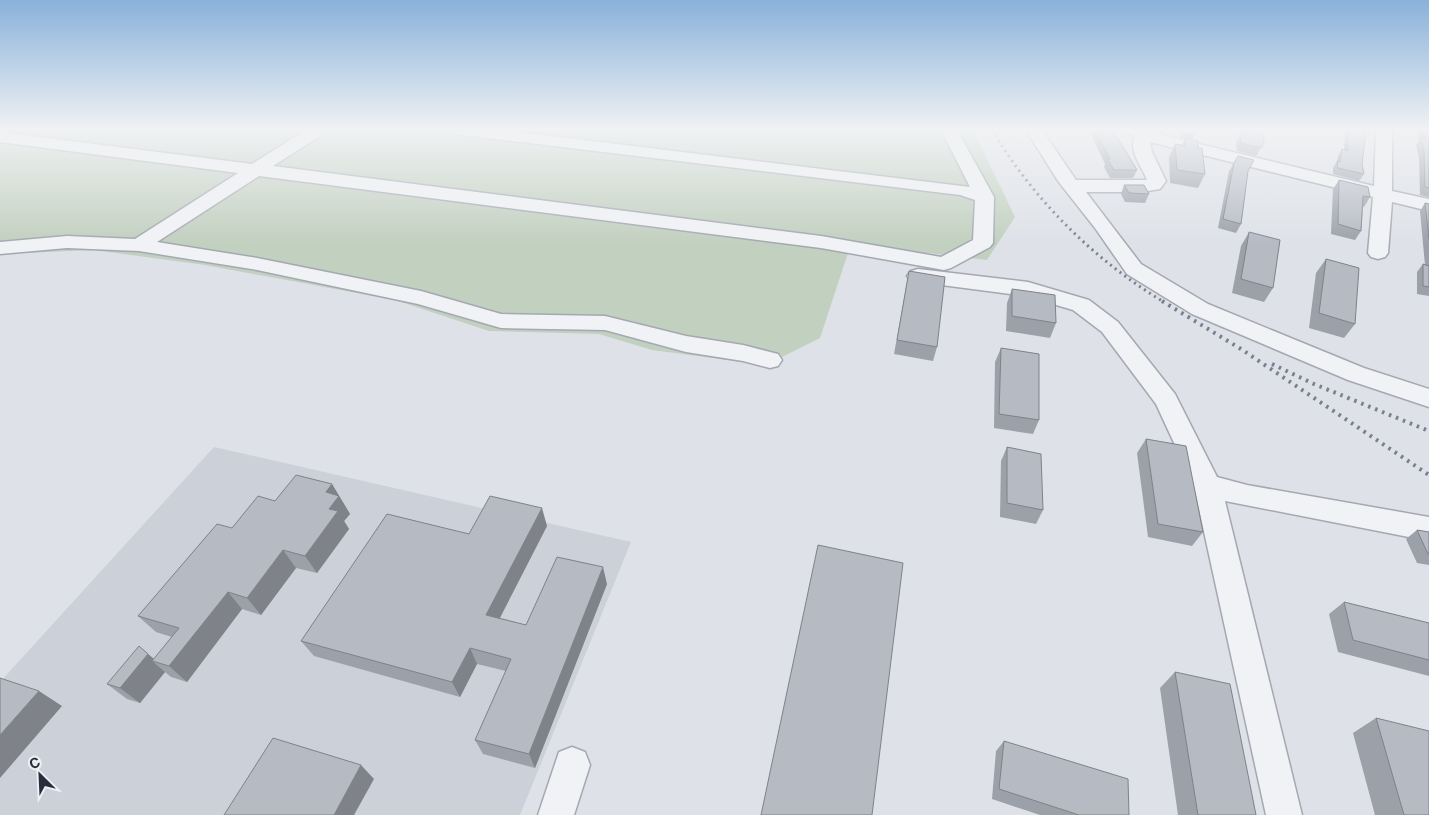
<svg xmlns="http://www.w3.org/2000/svg" width="1429" height="815" font-family="Inter,sans-serif">
	<rect width="100%" height="100%" fill="#dee1e7"/>
	<path fill="#ccd0d8" d="M214 447 631 542 520 815H0V682Z"/>
	<path fill="#c2d0bf" d="M0 130H973L1015 217 987 260 851 244 820 338 766 365 652 350 599 334 489 331 395 300 205 265 94 250 0 254Z"/>
	<g fill="none" stroke-linecap="round" stroke-linejoin="round">
		<g stroke="#a4a8b1" stroke-width="3">
			<path id="minor" d="M306 130H325L323 134 273 166 821 236 941 257 973 240 975 200 960 195 463 135 457 134 455 130H502L970 187 941 130H957L994 197 993 243 990 247 951 268 944 270 821 248 259 176 157 242 257 258 421 291 501 314 605 316 686 336 743 345 778 354 782 360 778 366 770 368 743 361 686 352 605 330 501 328 418 304 257 270 139 251 67 248 0 254V242L67 236 135 239 238 173 0 142V132L252 164Z
				M1026 130H1042L1076 180H1147C1142 166 1128 152 1135 136L1128 134 1126 130H1148L1166 136 1374 186 1376 130H1392V191L1429 199V211L1392 202 1388 253 1385 257 1378 259 1371 257 1368 253 1373 197 1150 142 1152 152 1166 181 1160 189 1142 192H1086L1141 264 1208 304 1364 368 1429 389V407L1348 380 1192 314 1127 274 1095 228 1058 181Z
				M918 269 1028 282 1089 300 1118 322 1175 394 1217 477 1247 485 1429 517V541L1225 501 1302 815H1266L1194 486 1156 404 1102 332 1073 310 1026 296 911 281 907 276 911 271Z
				M572 747 585 752 590 765 574 815H538L559 752Z"/>
		</g>
		<use href="#minor" fill="#f0f2f5" fill-rule="evenodd"/>
		<path stroke="#787f8f" stroke-width="3" stroke-dasharray="2 4" stroke-linecap="butt" d="M992 130C1034 200 1094 260 1164 302"/>
		<path stroke="#787f8f" stroke-width="4" stroke-dasharray="2.5 5" stroke-linecap="butt" d="M1162 301 1241 349 1429 475
			M1272 364 1314 384 1429 431"/>
	</g>
	<path fill="#9ca0a8" d="M1089 130H1113L1137 170 1133 178H1110L1104 167 1105 164Z
		M1180 130H1194V136L1192 139 1198 148 1205 174 1198 188 1170 183 1169 157 1175 144 1182 145 1185 139 1180 137Z
		M1243 130H1263L1264 142 1256 156 1237 151 1236 142 1240 134H1242Z
		M1345 130H1366L1362 164 1364 174 1359 181 1333 174V168L1337 161 1338 156 1342 149 1344 150Z
		M1418 130H1429V197L1420 195 1419 158 1416 145 1419 141Z
		M1238 156 1248 171 1241 224 1236 233 1218 228 1229 171Z
		M1339 180 1370 197 1364 207 1363 206 1361 231 1355 240 1331 234 1333 189Z
		M1124 185 1149 194 1145 203 1125 202 1121 194Z
		M1425 203 1429 204V296L1417 294V272L1423 264 1425 265 1420 211Z
		M1249 232 1273 288 1264 302 1232 293 1241 246Z
		M1326 259 1355 324 1344 338 1309 328 1316 273Z
		M909 271 937 347 933 361 894 354Z
		M1012 289 1056 323 1050 338 1006 331 1007 303Z
		M1001 348 1039 420 1033 434 994 428 995 362Z
		M1146 439 1203 532 1192 546 1148 537 1137 453Z
		M1007 447 1043 510 1036 524 1000 517 1001 461Z
		M332 484 350 514 344 521 349 529 317 573 296 568 261 615 242 609 187 682 171 677 165 672 140 703 127 699 107 684 154 659 172 637 156 632 138 616 232 528 275 501Z
		M547 526 500 618 526 625 607 584 535 768 483 754 475 740 506 671 477 664 460 697 314 656 301 641Z
		M1417 530 1429 532V565L1417 563 1406 539Z
		M1344 602 1429 623V676L1338 652 1329 614Z
		M1175 672 1256 815H1178L1160 688Z
		M1376 718 1429 815H1375L1353 733Z
		M1004 741 1129 815H1040L992 799 996 751Z"/>
	<path fill="#7f8288" d="M332 484 350 514 344 521 349 529 317 573 305 556 329 509 326 492Z
		M542 508 547 526 493 631 486 615Z
		M283 550 296 568 261 615 247 598Z
		M603 567 607 584 535 768 529 754Z
		M228 592 242 609 187 682 169 666Z
		M470 648 477 664 460 697 452 682Z
		M148 654 159 663 152 661 165 672 140 703 120 688Z
		M39 691 62 706 0 778V735Z
		M361 765 374 779 354 815H334Z"/>
	<path fill="#b5bac3" stroke="#7f8288" d="M1095 130H1113L1137 170H1114L1107 159H1110Z
		M1182 130H1194V136L1182 133Z
		M1245 130H1263L1264 142 1261 148 1241 143 1240 134H1244Z
		M1348 130H1366L1362 164 1364 174 1338 168 1337 161 1340 162 1342 149 1348 151Z
		M1423 130H1429V188L1425 187 1424 150 1421 138 1426 139Z
		M1185 138 1198 141V148H1202L1205 174 1177 170 1175 144 1185 146Z
		M1238 156 1254 160 1248 171 1241 224 1223 219 1234 163Z
		M1339 180 1368 187 1370 197 1363 196 1361 231 1338 224Z
		M1124 185H1144L1149 194 1129 193Z
		M1425 203 1429 204V239Z
		M1249 232 1280 240 1273 288 1241 279Z
		M1326 259 1359 268 1355 324 1319 313Z
		M1423 264 1429 266V287L1423 286Z
		M909 271 945 277 937 347 897 340Z
		M1012 289 1055 295 1056 323 1012 316Z
		M1001 348 1039 354V420L999 414Z
		M1146 439 1186 446 1203 532 1158 524Z
		M1007 447 1041 454 1043 510 1007 503Z
		M296 475 332 484 326 492 339 496 329 509 338 511 305 556 283 550 247 598 228 592 169 666 152 661 179 628 138 616 217 524 232 528 258 496 275 501Z
		M490 496 542 508 486 615 526 625 557 557 603 567 529 754 475 740 511 659 470 648 452 682 301 641 387 514 469 534Z
		M1417 530 1429 532V554H1428Z
		M818 545 903 563 872 815H761Z
		M1344 602 1429 623V660L1353 640Z
		M139 646 148 654 120 688 107 684Z
		M1175 672 1230 684 1256 815H1198Z
		M0 678 39 691 0 735Z
		M1376 718 1429 731V815H1404Z
		M273 738 361 765 334 815H224Z
		M1004 741 1128 779 1129 815H1079L999 789Z"/>
	<linearGradient id="sky" x2="0" y2="1"><stop stop-color="#89b1da"/><stop offset="0.53" stop-color="#f0f2f4"/><stop offset="1" stop-color="#f0f2f4" stop-opacity="0"/></linearGradient>
	<rect width="1429" height="244" fill="url(#sky)"/>
	<g transform="translate(40 775) rotate(336)" stroke="#edf0f4" stroke-width="4" paint-order="stroke">
	<path d="M0-4L9 19L0 12L-9 19Z" fill="#282e3d"/>
	<text y="-8" font-size="14" font-weight="bold" text-anchor="middle" fill="#282e3d">С</text>
	</g>
</svg>
